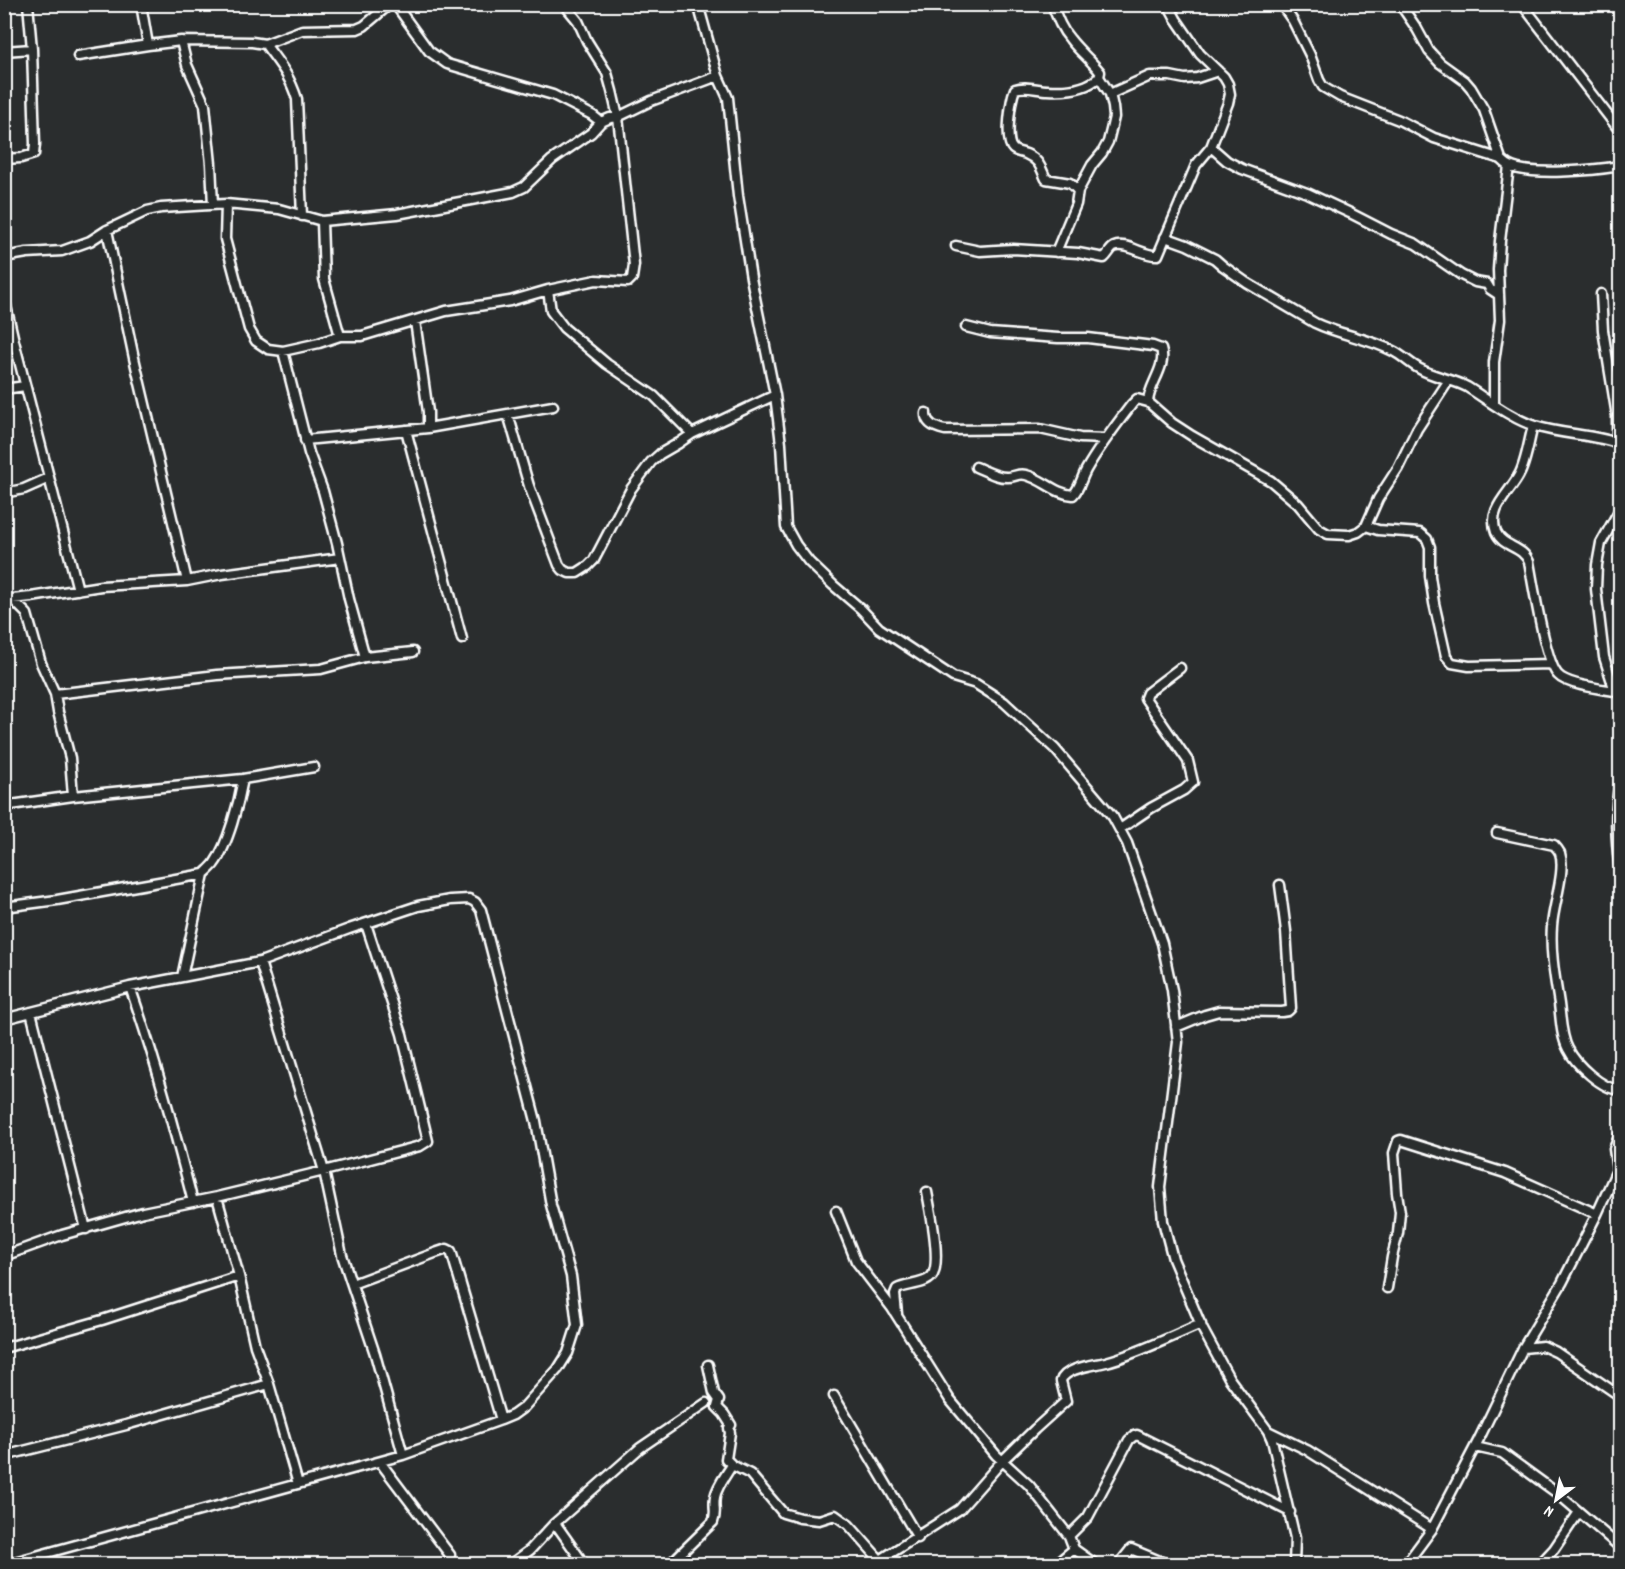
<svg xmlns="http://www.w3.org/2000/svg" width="1625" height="1569" font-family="Dekko,sans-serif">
	<rect width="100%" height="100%" fill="#2a2d2e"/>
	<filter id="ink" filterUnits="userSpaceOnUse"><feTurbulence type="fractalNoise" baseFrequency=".0167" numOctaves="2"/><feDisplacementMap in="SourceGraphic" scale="12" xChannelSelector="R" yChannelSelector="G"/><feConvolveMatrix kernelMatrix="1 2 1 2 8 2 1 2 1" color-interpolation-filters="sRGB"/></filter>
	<g filter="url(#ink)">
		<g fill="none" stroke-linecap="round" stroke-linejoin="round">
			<g stroke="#fff" stroke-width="13">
				<path id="minor" d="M141 4 148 45
					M395 4 429 51 447 64 553 95 592 115 601 122
					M698 4 718 76 728 98 738 196 751 278 775 395 781 444 786 527 796 545 809 562 833 585 861 609 879 628 953 677 976 684 1004 702 1055 749 1113 817 1127 843 1162 943 1172 990 1178 1042 1160 1187 1163 1221 1173 1259 1203 1330 1229 1378 1268 1431 1272 1440 1295 1538 1294 1564
					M1052 4C1057 17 1061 29 1070 39 1079 51 1091 60 1100 72L1099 77 1110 94 1113 107 1114 117 1111 130 1108 142 1102 153 1092 165 1078 191 1076 204 1056 252
					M1168 4 1176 19 1200 54 1224 77 1228 84 1230 94 1228 103 1211 147
					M1281 4 1293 21 1310 55 1319 80 1323 87 1340 97 1399 120 1434 138 1501 159C1503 161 1505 163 1508 165 1528 177 1596 170 1620 166
					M1400 4 1417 29 1429 51 1440 63 1465 81 1471 88 1484 110 1501 159
					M1522 4 1620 131
					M181 41 187 65 205 105 211 164 213 205
					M265 44C280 65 289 74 297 99L302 216
					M4 51 32 49
					M78 56 148 45 181 41 252 42 265 44 302 30 357 29 364 26 390 4
					M1110 94 1150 76H1170L1185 79 1197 78 1218 71
					M4 159 21 158 34 154 35 144 32 49 28 4
					M1078 191 1070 183 1046 179C1040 166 1039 160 1026 154 1021 152 1016 152 1013 149 1004 141 1011 99 1015 89 1026 85 1037 90 1048 90 1065 91 1087 89 1099 77
					M226 204 225 239 249 329 256 341 268 349 283 351 319 343 340 336H362L446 311 510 301 548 290 596 280 628 282 632 278 634 265 618 117 612 91 607 73 587 41 578 21 564 4
					M322 221 324 279 340 336
					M107 230 134 358 187 581
					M1165 237 1187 245 1215 259 1223 266 1247 283 1315 323C1340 335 1368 338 1393 351 1403 356 1410 364 1420 369 1434 377 1452 379 1467 387 1488 400 1512 419 1535 426 1563 435 1593 434 1620 444
					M956 246 980 251 1013 249 1078 253 1104 258C1108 255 1110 249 1114 247 1126 241 1145 257 1158 255L1196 165 1211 147 1227 161 1242 169 1307 193 1350 213 1391 234 1416 244 1461 275 1475 282 1487 284 1490 289 1499 295
					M4 257 27 253 62 251 90 241 107 230 147 211 161 208 226 204 279 209 322 221 397 214 513 192 524 187 552 160 591 133 601 122 610 118 618 117 651 101 718 76
					M548 290 551 311 564 328 607 364 654 396 692 434
					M1601 294 1603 330 1617 416V443
					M4 297 14 341 78 590
					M415 321 428 412V428
					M966 327 990 333 1058 338H1088L1153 346 1161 349C1167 367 1149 384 1148 402
					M283 351 309 453 323 491 337 543 349 599 365 657
					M4 389 25 386
					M1494 404V362L1500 320 1498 270 1500 241 1509 166
					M926 413C925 424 936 428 945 430L1040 429 1080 438 1106 439
					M508 414 529 486 559 565 563 570 569 573H577L588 566 594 560 605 539 631 489 651 462 660 454 679 443 692 434 775 395
					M1533 426C1529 440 1526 463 1519 475 1510 493 1487 509 1496 532 1503 548 1522 545 1529 562 1533 583 1545 662 1558 675 1567 685 1602 689 1615 691L1620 694
					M406 430 462 639
					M305 440 428 428 553 406
					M976 467C986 471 998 478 1008 477 1015 477 1018 473 1026 475 1043 479 1055 494 1073 495 1080 488 1081 479 1086 470 1099 447 1116 425 1132 404L1137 399 1148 402 1172 423 1192 436 1271 481 1298 504 1319 529 1328 534 1349 535 1358 532 1366 526 1378 530 1420 533 1427 539 1430 547V576L1434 603 1446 656 1452 663 1469 666 1552 664
					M4 493 24 489 49 478
					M1366 526 1378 499 1398 468 1417 429 1449 380
					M12 599 27 614 41 663 55 694 58 712 70 758 73 796
					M4 600 31 597 101 586 187 581 222 574 340 558
					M1615 691 1604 657 1596 589 1597 565 1601 543 1620 509
					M55 694 217 675 321 669 365 657 413 652
					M1620 781C1614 813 1616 840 1620 872
					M4 806 73 796 243 779 314 767
					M1120 829 1151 808 1184 790 1193 782 1188 761 1145 698 1147 693 1180 668
					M1497 833 1554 845C1556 847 1559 851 1560 853 1566 871 1553 906 1552 926 1550 952 1555 978 1559 1004 1561 1019 1561 1036 1568 1049 1576 1065 1602 1089 1620 1090
					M4 907 57 900 204 874
					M260 962 324 1171 342 1255 375 1354 403 1455
					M182 977 204 874C207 871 212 867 214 864 228 845 239 802 243 779
					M130 987C155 1058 174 1129 193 1202
					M31 1012 86 1229
					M4 1019 130 987 260 962 349 929 418 906 450 900 469 899 475 902 481 910 536 1121 551 1205 571 1276 577 1325 568 1353 558 1369 524 1407 513 1415 501 1420 403 1455 7 1564
					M1176 1027 1205 1015 1219 1011 1282 1012 1288 1011 1291 1008 1286 931 1280 885
					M217 1197 239 1276 255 1346 269 1384 298 1484
					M836 1211 856 1261 892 1308 950 1400 996 1455 1029 1485 1069 1536 1074 1549 1095 1564
					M4 1256 62 1235 143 1212 217 1197 324 1171 420 1146 428 1141 402 1034 366 924
					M352 1284 435 1253 447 1249 451 1251 501 1420
					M1387 1288 1392 1257 1398 1233 1400 1212 1397 1193 1394 1153 1398 1141 1401 1140 1505 1173 1597 1214
					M897 1314 895 1294 897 1289C907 1284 925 1285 932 1276 942 1262 930 1209 927 1192
					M4 1348 102 1320 239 1276
					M1523 1348 1543 1346 1556 1352 1620 1396
					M708 1365 714 1393 719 1400 717 1407 724 1414 731 1425 729 1428 730 1433 726 1459 732 1465 750 1474 783 1513 800 1518 819 1520 835 1515 849 1525 880 1560
					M834 1396 918 1538
					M1268 1431 1307 1450 1432 1529
					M1475 1447 1502 1453 1557 1493 1620 1547
					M4 1456 126 1425 269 1384
					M380 1462 450 1555
					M555 1523 584 1564
					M1069 1536 1088 1517 1129 1440 1134 1436 1137 1435 1290 1512
					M511 1564 530 1550 555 1523 640 1448 706 1403
					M670 1564 713 1522C717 1512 713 1508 715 1497 717 1486 726 1475 732 1465
					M874 1564 960 1509 1003 1460 1035 1429 1066 1401 1061 1381C1064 1368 1094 1365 1106 1362 1137 1354 1170 1337 1201 1324
					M1056 1564 1074 1549
					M1119 1564 1131 1549 1167 1564
					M1406 1564 1432 1529 1478 1441 1523 1348 1562 1283 1597 1214 1617 1170 1614 1149 1620 1134
					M1540 1564 1554 1549 1579 1512"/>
			</g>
			<use href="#minor" stroke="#2a2d2e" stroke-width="8"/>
		</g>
	</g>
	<rect width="1625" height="1569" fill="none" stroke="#2a2d2e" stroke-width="24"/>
	<rect x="12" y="12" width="1601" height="1545" fill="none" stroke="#fff" stroke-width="2" filter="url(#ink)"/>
	<g transform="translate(1556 1500) rotate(212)" stroke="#2a2d2e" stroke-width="4.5" paint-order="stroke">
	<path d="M0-4.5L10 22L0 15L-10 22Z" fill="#ffffff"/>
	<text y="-9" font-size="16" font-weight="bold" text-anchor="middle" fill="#ffffff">N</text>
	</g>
</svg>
